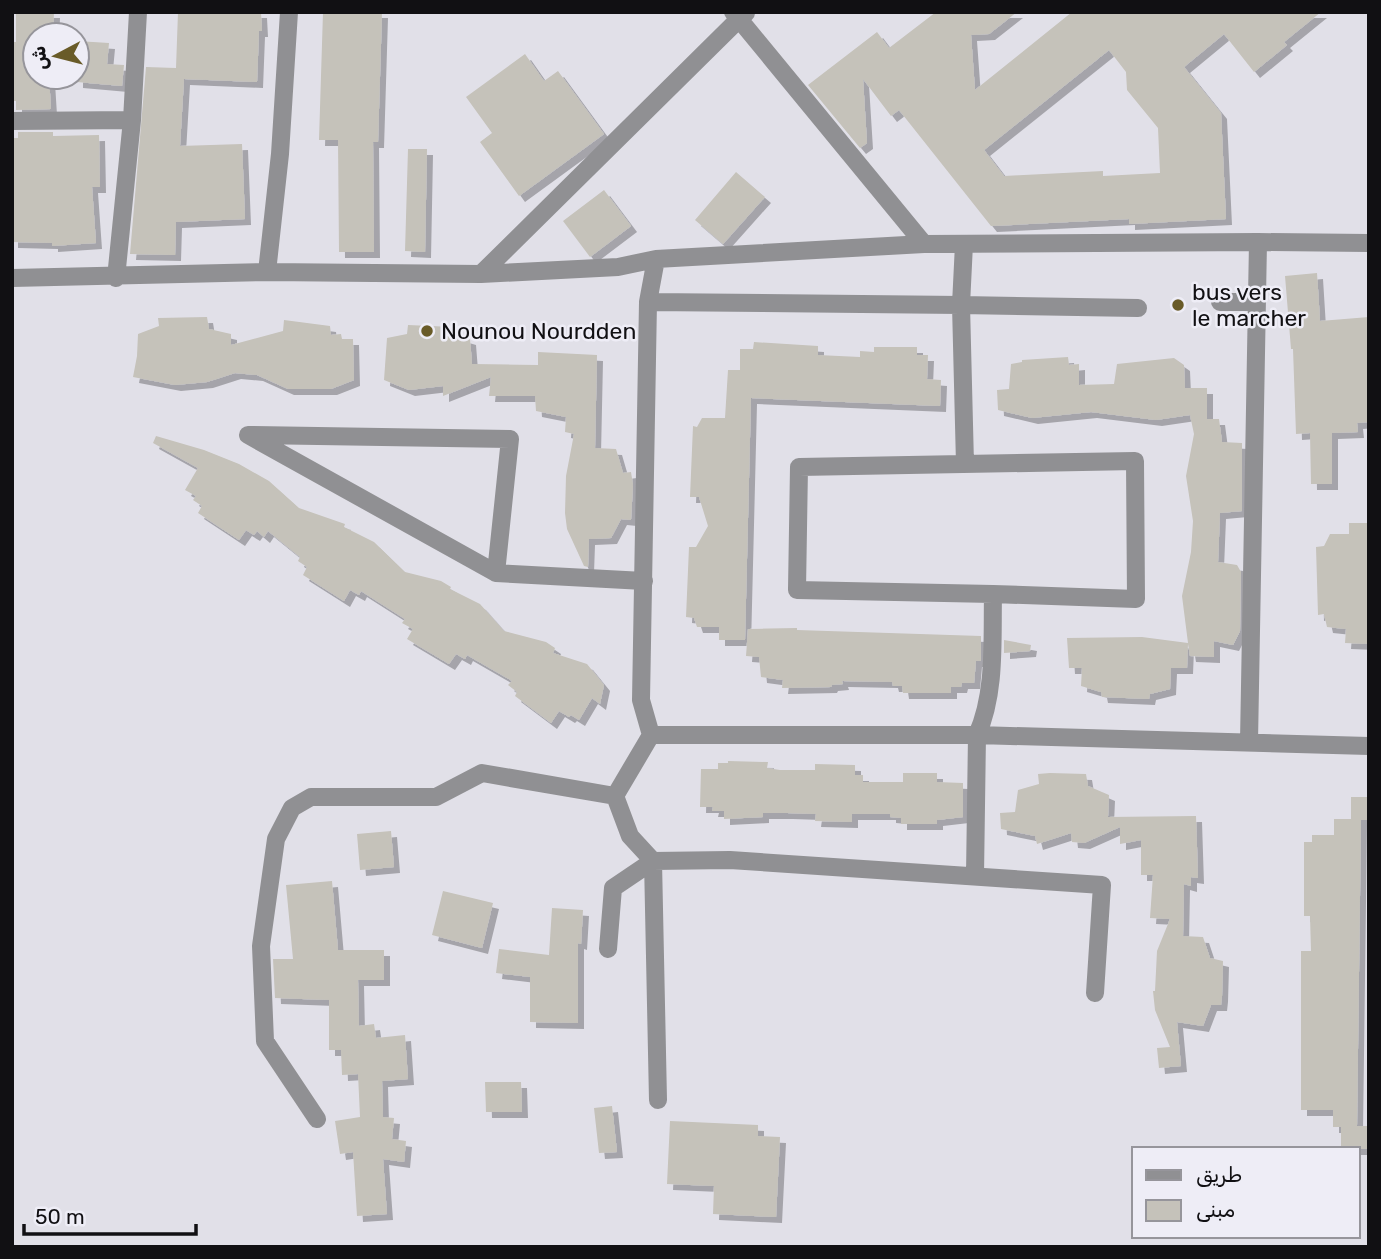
<svg xmlns="http://www.w3.org/2000/svg" width="1381" height="1259" font-family="Rubik,Cairo,sans-serif">
	<defs>
		<filter id="shadow"><feDropShadow dx="6" dy="6" stdDeviation="0" flood-color="#0004"/></filter>
	</defs>
	<rect width="100%" height="100%" fill="#e1e0e8"/>
	<path fill="#c5c2ba" fill-rule="evenodd" filter="url(#shadow)" d="M16 12H54L53 35H35V77H49L51 109 16 110V101H12V42H16Z
		M178 12H261L262 31H259L257 82 184 79 180 146 242 144 245 219 176 222 175 255 130 254 146 67 176 68Z
		M323 12H382L378 142H373L374 252H339L338 140H319Z
		M936 12H1017L989 34 971 35 975 90 1072 12H1321L1284 42 1287 45 1254 72 1224 34 1184 67 1221 113 1226 219 1129 224V219L991 226 899 110 891 116 863 79 867 143 860 148 808 85 877 32 889 48ZM1109 50 1126 72 1127 90 1158 128 1160 173 1103 176V171L1004 176 984 150Z
		M77 41 109 43 107 64 124 65 122 86 77 82Z
		M525 54 544 81 558 71 604 134 519 196 480 142 492 133 466 97Z
		M18 132H53V136L99 135 100 187H92L96 243 52 246V243L12 242V138H18Z
		M408 149H427L425 252 405 251Z
		M736 172 765 197 723 244 695 220Z
		M604 190 631 226 590 257 563 221Z
		M1317 273 1320 321 1369 317V422L1357 423 1358 432 1332 433V484H1311L1310 433 1296 434 1293 349H1291L1285 276Z
		M207 317 209 329 231 334V345L283 331 284 320 330 326 331 335 341 334 342 339H353L354 380 331 389H288L257 375 235 373 207 382 175 385 133 377 137 356 138 334 159 326 158 318Z
		M408 325 453 327V334L470 339 472 364 538 365V352L597 355 595 448 616 449 623 473 631 472 633 485 631 520 621 519 611 538 589 539 588 567 584 566 567 529 565 513 566 476 574 434 565 432 566 417 536 411 535 396H489L491 377 443 396V386L409 390 384 380 387 338 407 334Z
		M754 342 818 346V355L860 357V351L874 352V347H917V355H928L927 379 941 380 940 406 751 398 745 640H719V627H697L694 618 686 617 689 547H696L708 526 699 497H690L693 426 697 427 702 418H725L728 370H740V349H753Z
		M1068 357 1069 365 1079 364V385L1114 384 1117 364 1174 358 1184 365 1185 388H1207V419H1219L1222 442 1242 443V511L1220 513 1218 562 1237 565 1241 572 1240 631 1233 645 1214 641V657L1190 656 1188 644 1187 668H1171L1170 689 1150 694 1149 699 1102 697 1101 692 1081 686 1082 668H1069L1067 638 1142 637 1188 643 1182 596 1191 552 1193 521 1186 476 1194 434 1190 415 1156 420 1091 412 1032 418 998 410 997 390 1009 389 1011 364 1022 362V360Z
		M156 436 204 450 239 464 269 481 299 508 345 524 344 527 374 542 405 572 441 581 451 587 450 589 480 604 504 631 546 642 555 648 553 653 587 664 604 685 600 704 592 698 579 720 571 715 569 717 559 711 551 723 515 696 517 692 508 685 512 681 467 655 465 659 456 654 449 664 407 639 413 629 402 623 405 619 361 591 359 595 350 590 344 601 303 575 307 567 298 561 300 557 268 531 264 537 257 531 254 535 246 530 239 540 198 513 202 506 193 500 196 496 185 490 198 468 153 443Z
		M1349 523H1369V644L1345 643 1346 629 1327 627 1324 614 1318 615 1316 547 1324 546 1330 534H1349Z
		M797 628V630L981 636V661H976L974 683H962L961 687H951V693H903L902 686H893L892 682 842 681 843 684 832 685 831 687 782 688 783 680 761 677 759 657 746 656 748 629Z
		M1004 640 1031 645 1030 651 1004 653Z
		M728 761 768 762 767 768 780 770H815V764L855 765V775H863V782H903V773H937V782L963 783V817L937 820V824H901V818L890 817V814H852V822L815 821 816 814 787 813H763V817L724 819V811H712L713 807H700L701 769H718V763H728Z
		M1050 773 1086 774 1088 786 1109 795 1108 817 1196 816 1198 878 1191 877V886L1184 884 1183 936 1203 937 1210 958 1223 961 1222 996 1221 1005H1211L1203 1026 1177 1022 1181 1066 1159 1068 1157 1048 1170 1047 1155 1010 1153 991H1155L1157 951 1170 919 1150 918 1153 875H1141V840L1120 844V827L1084 843 1072 842 1071 833 1037 844 1035 836 1001 829 1000 813 1015 812 1018 790 1039 784 1038 774Z
		M1351 797H1369V820H1361L1357 1126H1369V1149H1341V1127H1333V1110H1301V951H1311L1310 916H1304V842H1312V835H1334V819H1351Z
		M391 831 394 867 360 870 357 834Z
		M332 881 338 950H384V980H358L359 1026 374 1024 376 1038 405 1035 408 1079 382 1081 383 1117 394 1118 392 1139 406 1141 404 1162 383 1159 387 1214 357 1216 353 1152 340 1154 335 1121 360 1117 358 1074 342 1075 341 1050H329V1000L275 998 273 959H293L286 885Z
		M443 891 493 903 482 948 432 935Z
		M552 908 583 910 581 944 578 943V1023L530 1022V977L496 973 499 949 549 955Z
		M485 1082H521L522 1112H486Z
		M612 1106 617 1152 599 1153 594 1108Z
		M670 1121 758 1125V1136L780 1137 776 1217 713 1214 714 1186 667 1184Z"/>
	<g fill="none" stroke-linecap="round" stroke-linejoin="round">
		<path stroke="#909093" stroke-width="18" d="M746 13 739 19 924 244
			M12 121 132 120
			M964 244 961 305 1138 308
			M656 259 648 302 641 700 651 735H977L1369 746
			M267 272 280 154 289 12
			M481 274 739 19 733 12
			M12 278 267 272 481 274 618 267 656 259 924 244 1258 242 1369 243
			M116 278 132 120 138 12
			M648 302 961 305 965 464
			M1220 302H1256
			M496 573 510 439 248 435 496 573 644 581
			M1249 742 1258 242
			M615 796 630 836 653 861 658 1100
			M615 796 651 735
			M975 876 977 735C996 693 992 640 993 594L1136 599 1135 461 799 467 797 590 993 594
			M608 949 613 888 653 861 730 860 1102 885 1095 993
			M317 1119 265 1041 261 946 276 839 292 808 311 797H436L482 773 615 796"/>
	</g>
	<g fill="#695b28" stroke="#eeedf6" stroke-width="2.5">
		<circle cx="1178" cy="305" r="7"/>
		<circle cx="427" cy="331" r="7"/>
	</g>
	<g text-anchor="middle" dominant-baseline="central" stroke-width="5" stroke-linejoin="round" paint-order="stroke">
		<g font-size="23" fill="#111013" stroke="#eeedf6" text-anchor="start">
			<text x="1192" y="292">bus vers<tspan x="1192" dy="26">le marcher</tspan></text>
			<text x="441" y="331">Nounou Nourdden</text>
		</g>
	</g>
	<rect width="1381" height="1259" fill="none" stroke="#111013" stroke-width="28"/>
	<rect x="1132" y="1147" width="228" height="91" fill="#eeedf6" stroke="#96959b" stroke-width="2"/>
	<rect x="1146" y="1170" width="35" height="10" fill="#909093" stroke="#96959b" stroke-width="2"/>
	<text x="1196" y="1182" font-size="21" fill="#111013">طريق</text>
	<rect x="1146" y="1200" width="35" height="21" fill="#c5c2ba" stroke="#96959b" stroke-width="2"/>
	<text x="1196" y="1217" font-size="21" fill="#111013">مبنى</text>
	<g transform="translate(56 56) rotate(263)"><circle r="33" fill="#eeedf6" stroke="#96959b" stroke-width="2"/>
	<path d="M0-5L12 26L0 18L-12 26Z" fill="#695b28"/>
	<text y="-10" font-size="19" font-weight="bold" text-anchor="middle" fill="#111013">ش</text>
	</g>
	<path d="M24 1224v10h172v-10" fill="none" stroke="#111013" stroke-width="3.5"/>
	<text x="35" y="1224" font-size="21" fill="#111013" stroke="#eeedf6" stroke-width="5" paint-order="stroke">50 m</text>
</svg>
